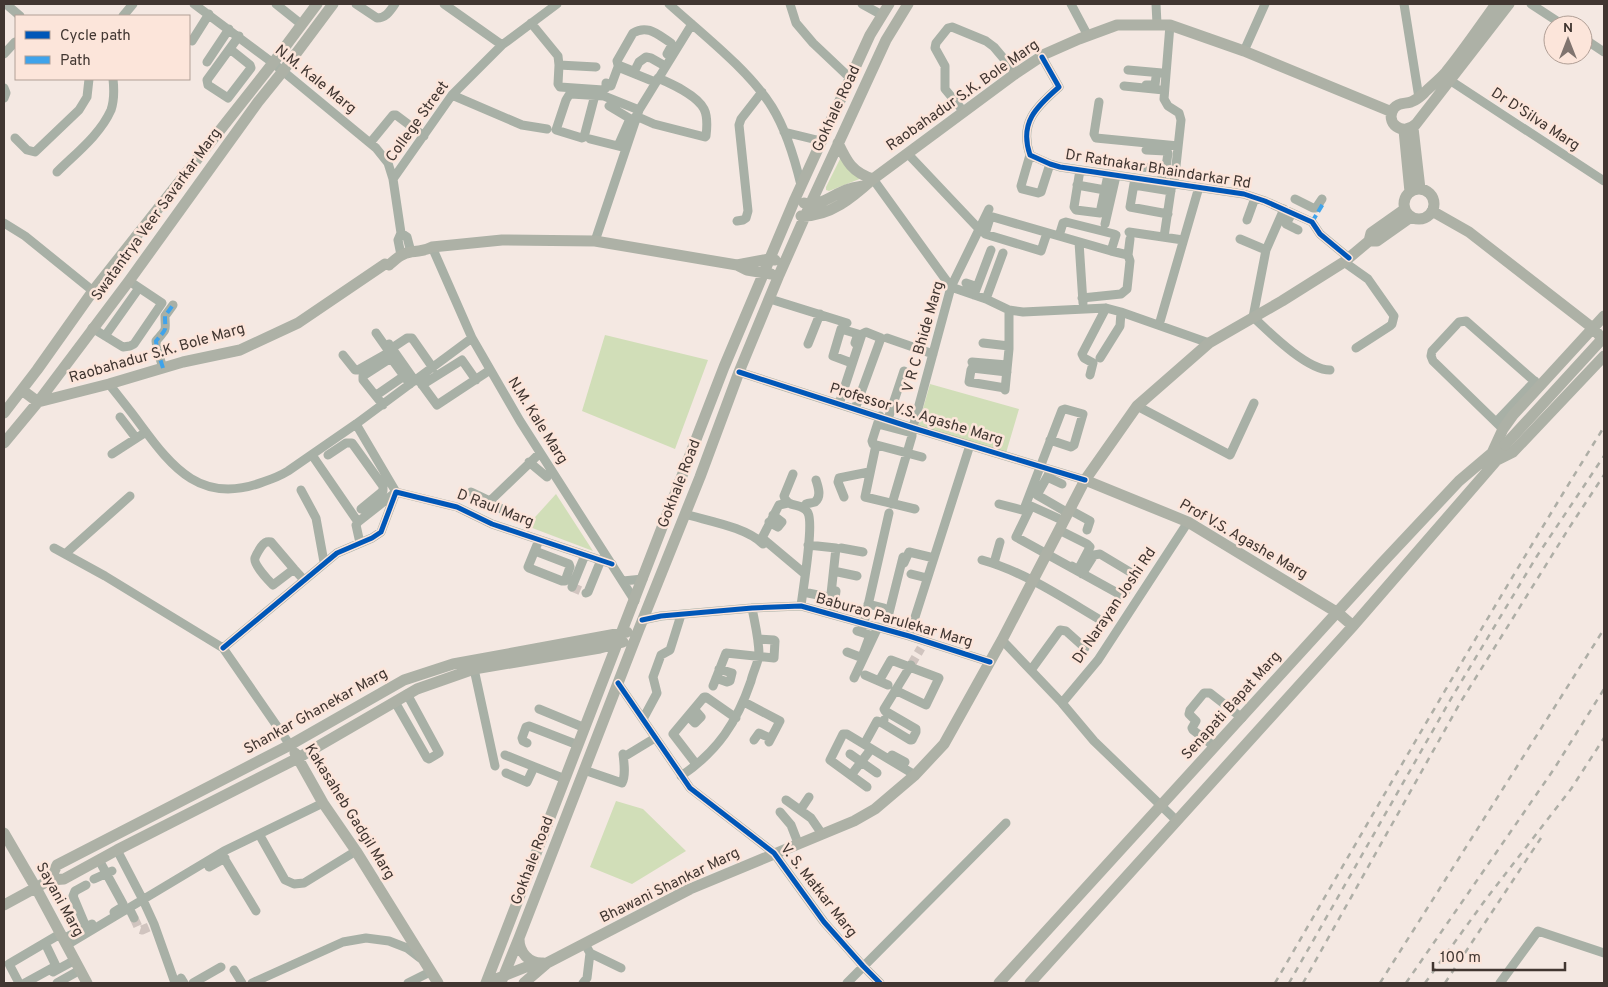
<svg xmlns="http://www.w3.org/2000/svg" width="1608" height="987" font-family="Overpass,sans-serif">
	<rect width="100%" height="100%" fill="#f4e8e2"/>
	<path fill="#d1deb8" d="M841 157 862 178 829 191 826 190V187Z
		M605 335 708 360 675 449 582 411Z
		M930 384 1019 409 1006 453 918 426Z
		M556 494 593 551 527 526Z
		M616 801 643 809 686 851 632 884 590 867Z"/>
	<g fill="none" stroke-linecap="round" stroke-linejoin="round">
		<path stroke="#d0c4bf" stroke-width="9" stroke-dasharray="9 4.5" stroke-linecap="butt" d="M572 587 586 593
			M911 665 921 648
			M134 918 139 929 142 930 149 927"/>
		<path stroke="#a8b0a6" stroke-width="9" d="M6 4 20 16
			M194 4 273 63 376 148 388 163 393 179 401 233 407 237 411 252
			M276 4 301 24
			M356 4 377 18C386 18 390 11 395 4
			M444 4 502 45
			M669 4C701 33 749 70 772 107 785 128 795 160 801 185
			M790 4 796 23 813 43 850 78
			M862 4 882 15
			M1071 4 1088 36
			M1156 4 1157 24
			M1404 4 1419 98
			M1531 4 1563 25
			M123 16 133 4
			M531 23 558 56 559 65 596 67
			M1170 25 1164 99 1168 106 1179 113 1181 120 1174 184
			M1583 38 1604 52
			M192 41 209 14
			M230 49 250 65 251 68 228 98 208 85 207 80 239 36
			M1244 51 1265 4
			M4 54 15 42
			M1042 57 1059 87C1036 107 1019 123 1030 155L1050 164 1060 167 1244 194 1265 201 1312 222 1320 234 1349 258
			M207 62 229 29
			M559 65 558 84 560 87 603 90 606 88V83
			M665 66 651 58 646 57 639 62 635 70 633 71 618 65 617 61 633 33C648 24 658 35 671 43L672 45 667 54
			M1128 70 1162 73
			M1451 81 1604 181
			M1146 85H1155L1156 77
			M611 86 618 67 655 82
			M1124 86 1164 90
			M4 88 6 93 4 98
			M452 95 522 125 547 129
			M595 95 584 137 582 138 556 130 566 100 569 95 571 94 604 96 639 110
			M1099 102 1094 134 1096 138 1178 146
			M609 106 634 121
			M964 112 945 89V66L935 48 936 43 948 28 952 27 986 41 994 47 1016 73
			M636 116 654 124 705 137 706 136C707 128 708 117 704 109 697 95 672 84 658 78
			M784 132 821 141
			M15 138 27 150 35 152 79 110 87 97 89 79
			M590 139 626 148
			M370 143 393 115H396L424 136
			M618 146 629 121
			M1146 150 1166 151
			M908 154 979 229
			M1030 155 1021 186 1022 189 1038 193 1041 192 1050 164
			M1140 167 1163 169
			M1080 170 1074 207 1076 210 1100 213 1108 175
			M57 172C75 154 100 135 111 110 114 101 114 88 113 79
			M1135 178 1130 207 1168 214
			M393 179 452 95 502 45 557 4
			M873 179 951 287 986 299 1009 310 1023 312 1106 308 1121 312 1209 343
			M1161 182 1163 169 1166 167 1168 153 1166 151 1167 145
			M1077 185 1105 190
			M1134 185 1171 191
			M1295 199 1313 208H1316L1322 199
			M1284 209 1266 250 1253 317C1270 333 1307 370 1330 370
			M1292 213 1286 224 1298 230
			M1247 220 1255 198
			M737 221 743 220 746 218 748 211 739 125 741 119 762 92
			M4 223 25 236 93 291
			M1105 224 1116 176
			M1129 232 1183 240
			M401 233 398 240 401 255
			M1047 233 1041 251 985 234 990 218 993 217 1111 251 1128 255 1130 239
			M1059 236 1063 223 1066 222 1114 234 1116 235 1111 251
			M1164 237 1172 183
			M1240 239 1266 250
			M595 241 639 110 692 24
			M1079 242 1083 303
			M432 247 472 338 520 421 635 601
			M1344 262 1368 279 1394 316 1392 324 1390 326 1356 348
			M966 283 972 285
			M974 295 991 250
			M1082 298 1121 294 1127 289 1130 261 1128 255
			M770 299 847 323
			M986 299 1003 253
			M1159 325 1199 187
			M92 328 123 347 130 346 134 344 162 303 129 281
			M105 336 139 288
			M887 338 933 354
			M983 343 1009 346
			M389 344 415 381
			M808 344 820 314
			M392 348 407 338H412L433 368
			M343 355 355 370H358L388 353V350L376 333
			M1100 358 1120 326 1121 312
			M849 362 833 356 841 329 858 334 855 343
			M972 362 1007 365
			M163 368 157 349 156 341C168 327 165 332 165 316L173 305
			M739 372 913 428 1085 480
			M1090 375 1093 363 1084 358 1082 354 1106 308
			M418 379 437 405 490 370
			M109 384C119 397 130 410 140 424 173 469 202 505 263 482 272 479 280 476 288 471L356 424 472 338
			M422 385 462 360 476 380
			M1005 388 969 382 971 370 972 368 1007 372
			M1005 390 1009 349V310
			M378 394 404 376
			M839 404 862 334 866 332 881 338 855 409
			M383 405 363 380V376L391 358 410 384
			M1137 406 1230 455 1254 403
			M880 416 872 441 873 444 922 457
			M120 417 136 438
			M888 419 904 371
			M1496 422 1535 381
			M356 424 396 492 358 522 356 525 360 543
			M878 424 912 433
			M1503 429 1433 361 1431 356 1432 351 1459 322 1466 321 1540 386
			M876 445 865 497 915 509
			M112 454 146 432
			M312 455 358 522
			M328 455 346 443H352L383 486V491L361 509
			M529 462 547 477
			M1051 470 1037 495 1068 513
			M793 474 784 496C787 509 803 502 808 513 814 525 803 589 801 606
			M1047 477 1062 484
			M301 490 316 518 324 562
			M471 492 490 501 540 453
			M844 497 838 482 839 478 869 472
			M490 501 510 515
			M788 503 779 505 762 538 805 574
			M892 504 912 436V431L951 287 989 209
			M999 504 1022 510 1024 509 1062 410 1065 409 1083 414 1074 445 1071 447 1050 440
			M804 508 806 504C809 503 812 503 815 502 822 497 818 486 816 480
			M1070 510 1090 521 1087 530
			M685 514C708 521 746 527 763 544
			M1064 521 1031 506 1016 537 1121 595 1124 594 1135 575 1100 554 1094 555 1082 574
			M769 522 778 527 782 522 773 515
			M1059 530 1087 544 1090 547 1079 568 1077 569 1072 566
			M54 548 105 576 223 648 290 745
			M841 548 863 552
			M535 551 569 564 570 567 565 581H562L529 568 528 567 539 540
			M65 554 130 496
			M982 560C1025 572 1063 598 1102 621
			M904 563 909 552 934 558
			M994 563 1000 542
			M294 569 273 585C268 580 253 564 255 558 256 555 259 550 261 547 264 543 266 541 271 542L294 569 304 580
			M838 572 857 576
			M911 574 927 578
			M623 581 643 579
			M572 587 585 555
			M803 592 828 597 831 594 836 548 808 545
			M586 593 588 592 601 560
			M868 604 884 608
			M833 614 836 591
			M642 620 661 616 752 608 801 606 909 636 990 662
			M885 629 903 557
			M861 631 864 623 889 513
			M909 636 970 445
			M1002 640 1062 703 1094 741 1177 821
			M223 648 337 553 372 538 381 532 396 492 457 507 492 524 612 564
			M847 652 860 657H862L870 635 857 631
			M474 669 495 766
			M1031 670 1060 630 1066 631 1085 648
			M865 675 888 685
			M716 678 727 682 730 681 732 673 719 669
			M854 678 878 627
			M879 681 891 660 939 678 926 705 895 690
			M618 683 690 788 774 853 824 922 863 966 880 983
			M713 686 726 653 774 658 775 641 774 640 758 639
			M395 702 427 758 429 759 439 753 407 694
			M744 702 780 721 769 742
			M1062 703 1098 660 1188 522
			M539 709 585 728
			M688 716 695 723 701 717 694 709
			M643 719 657 693 653 677 661 655 670 650 681 615
			M882 723 910 740H912L916 732V729L885 711 884 709 911 665
			M754 740 759 733 770 738
			M866 741 877 721 882 723 884 720
			M527 743 523 741 522 738 526 727 529 726 578 745
			M1215 747 1193 730 1192 728 1196 721 1189 714 1190 710 1204 693H1210L1242 718
			M850 754 877 773
			M505 755 565 779
			M627 755 655 738
			M892 755 905 762
			M696 764 673 734 704 697H706L736 718
			M584 770 622 783C626 775 624 763 623 754
			M506 773 527 782 534 767
			M852 774 871 749
			M681 776C718 751 737 722 751 681 753 672 758 663 759 655 759 639 755 624 752 608
			M867 787 830 760 843 734H847L915 775
			M786 800 811 818 822 834
			M801 809 809 797
			M780 812 791 825 798 843
			M259 834 285 880 294 884 304 883 356 851
			M117 850 143 900 154 924 175 983
			M221 853 256 911
			M99 860 123 904 122 907 114 912
			M209 867 225 858
			M94 879 112 871
			M86 885 75 891 73 896 86 927
			M129 908 134 918
			M63 939 92 924
			M67 945 224 851 323 803
			M590 953 621 968
			M234 970 242 983
			M53 972 75 960
			M181 978 184 983
			M19 983 9 964 60 934
			M25 983 56 966 45 943
			M57 983 80 970
			M193 983 221 967
			M252 983 343 942 366 938 389 941 407 948 420 958
			M408 983 430 972
			M583 983 587 978 590 953 585 944
			M847 983 1006 823
			M1500 983 1538 931 1604 953"/>
		<path stroke="#adb1a6" stroke-width="11" d="M1496 4C1480 26 1464 50 1446 72 1439 80 1431 86 1424 93 1420 97 1416 100 1411 102 1405 104 1399 102 1394 108 1384 123 1403 137 1416 124L1509 4
			M1413 128 1420 189
			M1404 130 1410 192
			M838 143C847 162 852 172 873 179
			M1404 204a15 15 0 1 1 30 0a15 15 0 1 1-30 0Z
			M804 203C820 208 834 193 849 189 854 187 859 187 864 186
			M1432 211 1469 232 1594 329 1604 341
			M801 216C830 217 853 197 873 179L1015 74 1045 54 1079 39 1117 25H1170L1244 51 1392 112
			M1369 241H1377L1411 217
			M737 265 747 270 771 274
			M22 390 38 402 109 384 183 362 240 350 298 323 385 264 389 265C396 259 402 253 411 252 420 250 423 252 432 247L502 240 595 241 737 265 769 259 775 260
			M4 413 37 370 93 291 273 63 317 4
			M4 443 38 402 129 281 258 102 283 71 333 4
			M1492 453 1503 429 1513 415 1604 316
			M1497 460 1513 452 1604 356
			M1085 480 1188 522 1338 613 1353 626
			M295 753 323 803 356 851 438 983
			M4 833 36 888 87 983
			M50 880 64 879 117 850 298 758 417 689 474 669 600 648 623 642
			M4 905 50 880 57 865 290 745 404 680 453 664 627 632
			M519 939C519 952 529 964 543 963
			M502 980 519 938 639 629 700 477 739 372 779 275 810 205 886 40 908 4
			M486 983 526 967 547 963 690 889 854 821 875 809 915 775 944 744 1002 640 1085 480 1137 406 1209 343 1282 301 1344 262 1369 241 1371 233 1405 209
			M486 983 724 367 795 199 870 35 889 4
			M524 983 546 964
			M999 983 1382 563 1459 481 1492 453 1505 445
			M1030 983 1353 626 1497 460 1505 445"/>
		<path stroke="#aeaea6" stroke-width="2.5" stroke-dasharray="6 6" stroke-linecap="butt" d="M1275 983C1383 797 1490 610 1604 427
			M1289 983 1452 697 1537 556 1604 456
			M1303 983 1460 703 1569 528 1604 475
			M1380 983 1604 629
			M1406 983 1554 769 1604 689
			M1425 983 1486 899 1571 789 1604 738
			M1445 983 1541 838"/>
		<path stroke="#adb1a6" stroke-width="11" d="M1505 445 1604 337"/>
		<path stroke="#3fa3eb" stroke-width="4" stroke-dasharray="8 4" stroke-linecap="butt" d="M1312 222 1324 202
			M163 368 157 349 156 341C168 327 165 332 165 316L173 305"/>
		<g stroke="#fce5da" stroke-width="8">
			<path id="cycleway" d="M1042 57 1059 87C1036 107 1019 123 1030 155L1050 164 1060 167 1244 194 1265 201 1312 222 1320 234 1349 258
				M739 372 913 428 1085 480
				M642 620 661 616 752 608 801 606 909 636 990 662
				M223 648 337 553 372 538 381 532 396 492 457 507 492 524 612 564
				M618 683 690 788 774 853 824 922 863 966 880 983"/>
		</g>
		<use href="#cycleway" stroke="#0057b8" stroke-width="5"/>
	</g>
	<g text-anchor="middle" dominant-baseline="central" stroke-width="5" stroke-linejoin="round" paint-order="stroke">
		<g font-size="15" fill="#413631" stroke="#fce5da">
			<text transform="translate(315 80) rotate(39)">N.M. Kale Marg</text>
			<text transform="translate(963 96) rotate(-35)">Raobahadur S.K. Bole Marg</text>
			<text transform="translate(837 109) rotate(-65)">Gokhale Road</text>
			<text transform="translate(1535 120) rotate(33)">Dr D'Silva Marg</text>
			<text transform="translate(418 122) rotate(-54)">College Street</text>
			<text transform="translate(1158 170) rotate(9)">Dr Ratnakar Bhaindarkar Rd</text>
			<text transform="translate(157 215) rotate(-54)">Swatantrya Veer Savarkar Marg</text>
			<text transform="translate(924 337) rotate(-74)">V R C Bhide Marg</text>
			<text transform="translate(157 354) rotate(-16)">Raobahadur S.K. Bole Marg</text>
			<text transform="translate(916 415) rotate(17)">Professor V.S. Agashe Marg</text>
			<text transform="translate(537 421) rotate(58)">N.M. Kale Marg</text>
			<text transform="translate(680 484) rotate(-69)">Gokhale Road</text>
			<text transform="translate(495 509) rotate(21)">D Raul Marg</text>
			<text transform="translate(1243 540) rotate(30)">Prof V.S. Agashe Marg</text>
			<text transform="translate(1115 606) rotate(-56)">Dr Narayan Joshi Rd</text>
			<text transform="translate(894 621) rotate(16)">Baburao Parulekar Marg</text>
			<text transform="translate(1232 706) rotate(-48)">Senapati Bapat Marg</text>
			<text transform="translate(316 712) rotate(-29)">Shankar Ghanekar Marg</text>
			<text transform="translate(349 812) rotate(58)">Kakasaheb Gadgil Marg</text>
			<text transform="translate(533 861) rotate(-69)">Gokhale Road</text>
			<text transform="translate(670 886) rotate(-26)">Bhawani Shankar Marg</text>
			<text transform="translate(818 891) rotate(52)">V. S. Matkar Marg</text>
			<text transform="translate(59 900) rotate(61)">Sayani Marg</text>
		</g>
	</g>
	<rect width="1608" height="987" fill="none" stroke="#413631" stroke-width="10"/>
	<rect x="15" y="15" width="175" height="65" fill="#fce5da" stroke="#b19f96"/>
	<rect x="25" y="31" width="25" height="8" fill="#0057b8" stroke="#b19f96"/>
	<text x="60" y="40" font-size="15" fill="#413631">Cycle path</text>
	<rect x="25" y="56" width="25" height="8" fill="#3fa3eb" stroke="#b19f96"/>
	<text x="60" y="65" font-size="15" fill="#413631">Path</text>
	<g transform="translate(1568 40)"><circle r="24" fill="#fce5da" stroke="#b19f96"/>
	<path d="M0-4L9 19L0 12L-9 19Z" fill="#80746f"/>
	<text y="-8" font-size="14" font-weight="bold" text-anchor="middle" fill="#413631">N</text>
	</g>
	<path d="M1433 962v8h132v-8" fill="none" stroke="#413631" stroke-width="2.5"/>
	<text x="1440" y="962" font-size="15" fill="#413631" stroke="#fce5da" stroke-width="4" paint-order="stroke">100 m</text>
</svg>
